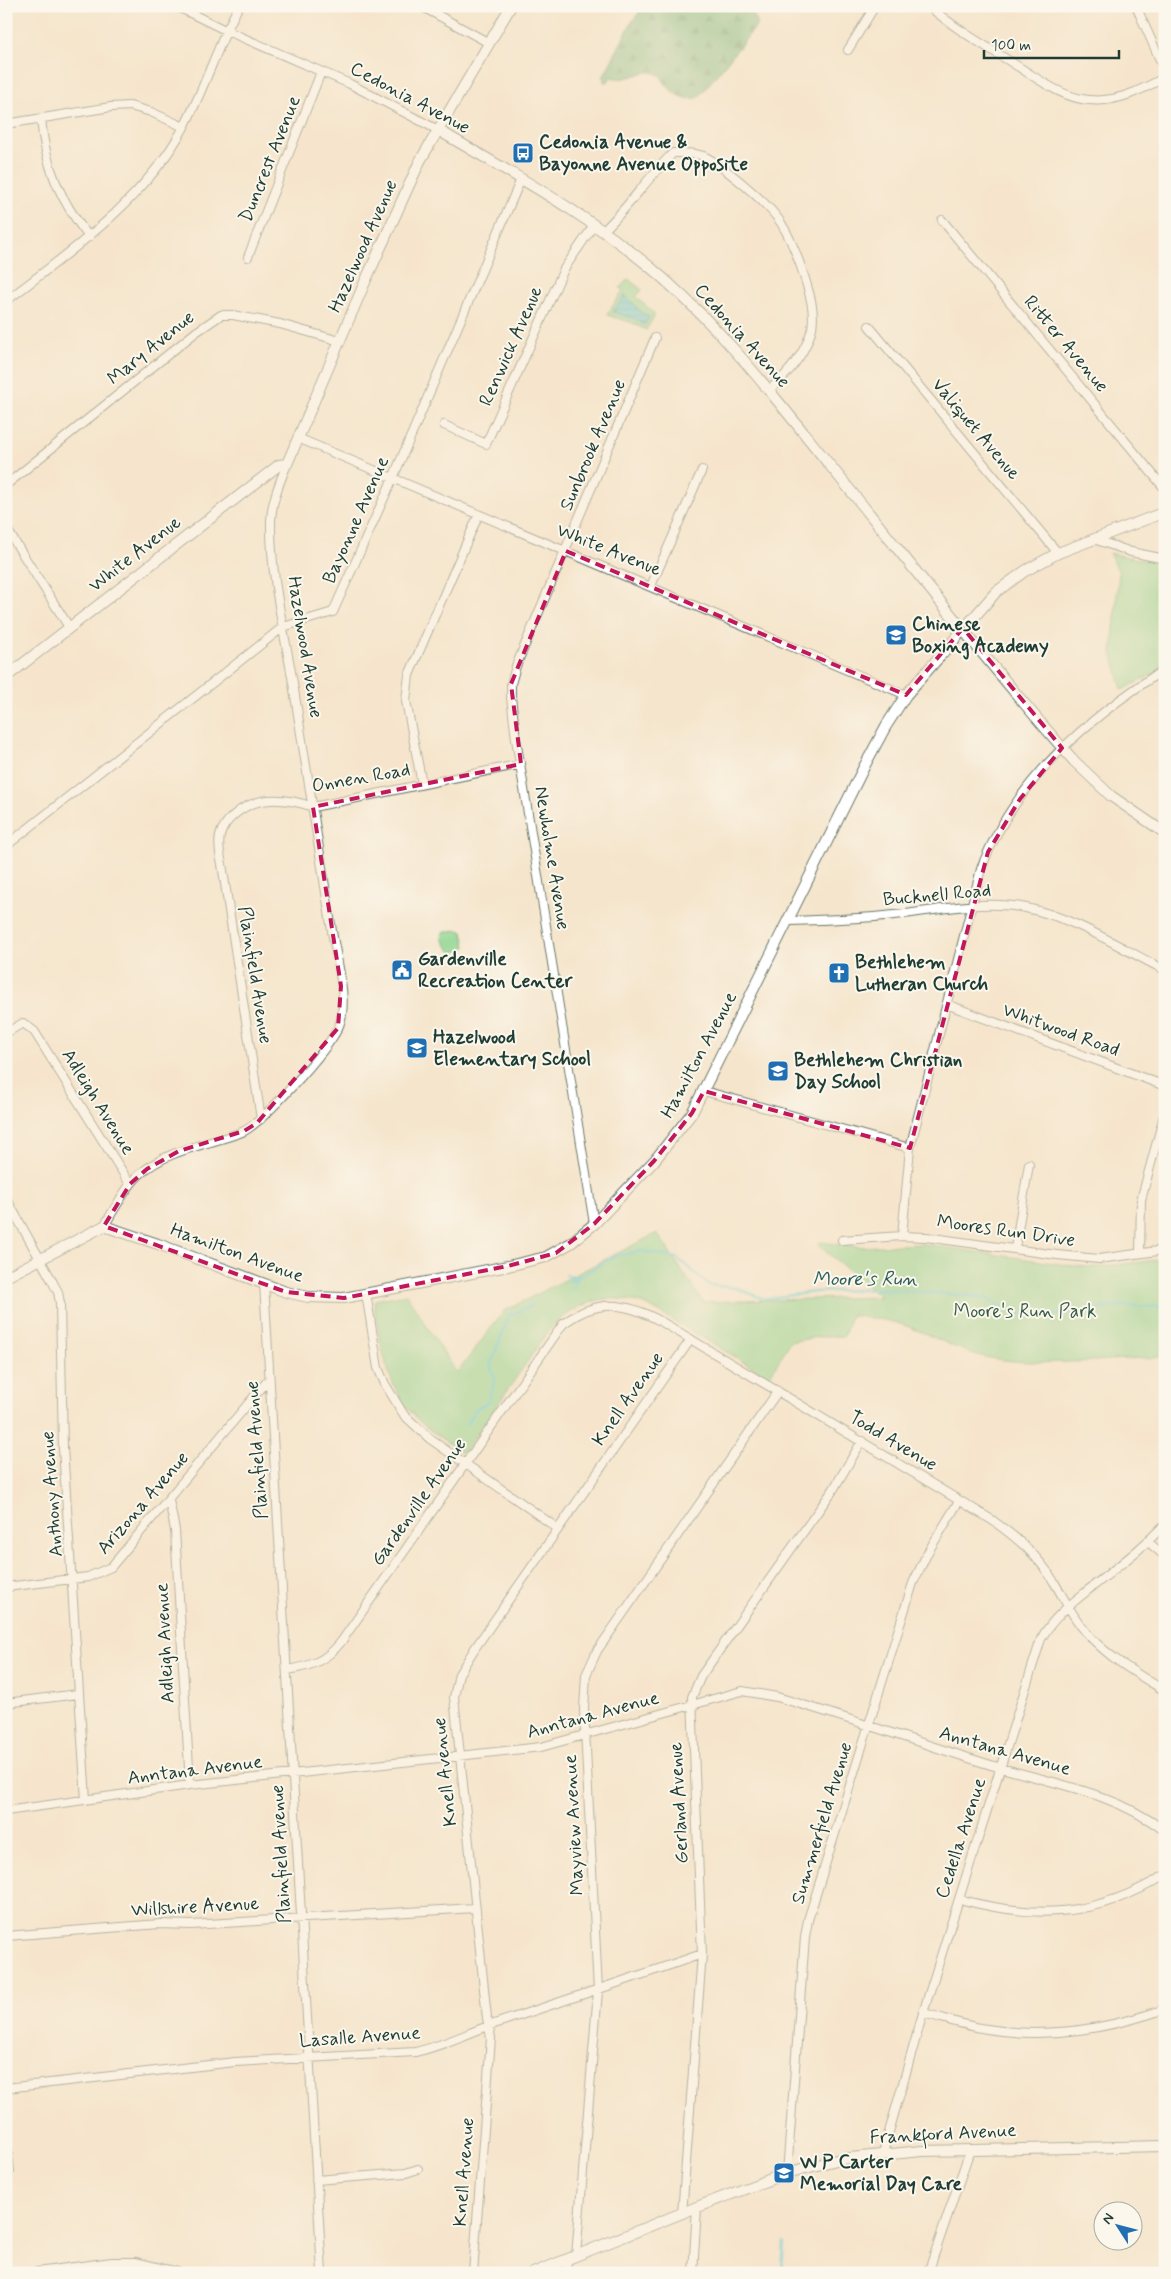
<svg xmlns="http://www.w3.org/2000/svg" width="1171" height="2279" font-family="Mynerve,sans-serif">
	<defs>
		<pattern id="forest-firs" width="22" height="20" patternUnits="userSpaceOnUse" patternTransform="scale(1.25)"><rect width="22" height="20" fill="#74b77b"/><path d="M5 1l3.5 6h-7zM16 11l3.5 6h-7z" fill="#5f9666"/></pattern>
		<pattern id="water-rules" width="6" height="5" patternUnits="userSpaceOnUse" patternTransform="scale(1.25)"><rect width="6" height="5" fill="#5cc9d0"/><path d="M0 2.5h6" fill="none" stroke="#4ba4aa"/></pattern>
	</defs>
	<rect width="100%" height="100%" fill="#fbf7ec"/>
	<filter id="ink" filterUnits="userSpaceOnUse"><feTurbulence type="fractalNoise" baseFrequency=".02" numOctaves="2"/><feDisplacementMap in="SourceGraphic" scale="10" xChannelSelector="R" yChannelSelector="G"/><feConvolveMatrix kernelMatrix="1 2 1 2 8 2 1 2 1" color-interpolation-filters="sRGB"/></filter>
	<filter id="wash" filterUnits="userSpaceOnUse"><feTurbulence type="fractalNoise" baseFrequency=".0096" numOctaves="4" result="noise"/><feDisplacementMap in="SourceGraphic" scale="20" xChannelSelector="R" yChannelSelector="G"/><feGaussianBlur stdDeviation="1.12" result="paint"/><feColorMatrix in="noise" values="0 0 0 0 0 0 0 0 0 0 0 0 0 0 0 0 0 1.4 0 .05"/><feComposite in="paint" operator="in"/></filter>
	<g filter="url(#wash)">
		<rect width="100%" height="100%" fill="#f5e5cc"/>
		<path fill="#90d691" stroke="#588a62" d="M628 279 642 290 636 297 654 313V316L646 330 633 323 607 315 623 290 620 288Z
			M1109 553 1143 560 1165 559V668L1122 690 1112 652 1119 572Z
			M459 930 463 932 466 947 463 950 452 952C447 946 440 939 443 932Z
			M657 1233 703 1302 881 1297 819 1246 820 1242 857 1247 922 1244 1074 1266 1098 1267 1165 1259V1357C1110 1359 1038 1368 985 1357 955 1350 929 1333 900 1324 884 1319 867 1318 851 1315L844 1336 817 1337 790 1342 769 1377 647 1305C607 1292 584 1299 552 1326L465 1451 461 1452C447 1442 433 1433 420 1422 387 1391 381 1347 374 1305L375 1300 406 1294 457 1373 504 1311Z"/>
		<path fill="url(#forest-firs)" stroke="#4a7a58" d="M644 6H742L754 15 758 24 698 98C684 101 672 94 665 83 662 79 661 75 657 74 644 67 629 83 611 77L608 82H604L603 77 631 23Z"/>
		<path fill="url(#water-rules)" stroke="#3e8382" d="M625 295 640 311 649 317 644 325 635 319 613 312Z"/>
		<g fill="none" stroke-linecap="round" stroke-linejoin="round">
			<path stroke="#5cc9d0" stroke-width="2.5" d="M566 1275 577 1276
				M568 1279 574 1277
				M570 1282 615 1256 641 1251 677 1258 709 1285 736 1288 764 1299 814 1292 880 1289 983 1297 1014 1313 1046 1316 1119 1306 1165 1307
				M573 1289 577 1277
				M466 1424 475 1410 489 1401 495 1377 490 1367 509 1315 531 1306
				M782 2273 784 2242"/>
		</g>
	</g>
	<g filter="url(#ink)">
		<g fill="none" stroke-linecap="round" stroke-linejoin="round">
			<g stroke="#6a7869" stroke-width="10">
				<path id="minor" d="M176 6 225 30 350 84 438 130
					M421 6 489 43
					M929 6C954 28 982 44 1011 62 1034 76 1061 98 1089 100 1116 103 1142 90 1165 77
					M1136 6 1165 71
					M848 50 875 6
					M41 119C45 166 60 200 89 237
					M6 124 111 107 130 106 151 112 184 127
					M942 220 1165 489
					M603 231C629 207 647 178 673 153 683 153 693 152 703 156 722 164 770 205 781 223 792 240 799 260 805 279 810 295 815 311 812 328 806 353 788 374 769 390
					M248 257 321 72
					M6 301C71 251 144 201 184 127 205 88 217 45 239 6
					M869 326 1058 553
					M444 425 486 444 564 269 594 225
					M298 438 906 695
					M6 485 196 332 221 315H233L280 324 340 341
					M6 528 69 627
					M1094 539 1131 552 1165 559
					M651 586 702 470
					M422 784 406 701 409 675 478 516
					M6 846 283 627 333 612 393 478 521 179
					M788 921C824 920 859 919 894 915 939 911 982 899 1026 908 1076 918 1120 948 1165 970
					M946 1004 1165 1086
					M6 1033 23 1023 34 1031 130 1184
					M704 1091 910 1148
					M261 1119 222 864C220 855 218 845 220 836 222 827 228 820 235 814 257 795 287 798 313 807L521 764
					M6 1198 50 1277 58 1292 60 1303 63 1448 86 1800
					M594 1224 516 739 511 697V684L516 666 655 338
					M104 1226C115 1209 124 1189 139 1175 167 1149 208 1145 242 1132 262 1124 328 1049 338 1028 350 1003 336 958 332 931 319 848 306 766 293 683 284 630 270 574 271 520 272 500 280 482 287 464
					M902 1236 910 1148 981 869C1014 781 1088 718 1165 669
					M842 1240 902 1236 926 1237 1057 1255 1099 1259 1165 1250
					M1015 1248 1029 1164
					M1140 1253 1141 1200 1165 1112
					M264 1283 322 2273
					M366 1293 378 1368 385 1384 404 1415 430 1439 557 1528
					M169 1500 175 1530 190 1785
					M1148 1542 1165 1556
					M6 1587 88 1577 111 1567 269 1379
					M288 1670C311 1666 326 1661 341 1642L563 1324C597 1298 626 1302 662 1322L992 1520C1017 1538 1038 1555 1054 1582 1064 1598 1072 1616 1085 1631 1107 1657 1136 1673 1165 1691
					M6 1703 78 1694
					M6 1811 190 1785 541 1747 742 1691 777 1697C849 1718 920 1743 991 1765 1051 1783 1114 1792 1165 1831
					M959 1899C1035 1920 1097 1917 1165 1875
					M6 1936 160 1924 191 1925 475 1908
					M923 2013C944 2018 965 2026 987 2029 1047 2039 1108 2029 1165 2009
					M6 2088 235 2062 415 2052C443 2046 467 2033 494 2024 563 2001 633 1978 702 1954
					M6 2135 10 2171
					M883 2153 923 2013 1041 1639C1053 1617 1072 1603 1092 1587 1117 1567 1143 1548 1165 1524
					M787 2173 805 1937 808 1920 913 1583 928 1552 959 1501
					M316 2180 406 2173 418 2169
					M682 2214 702 1954 692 1697 701 1676 833 1490 862 1441
					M576 2256 598 1991 584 1709 586 1675 597 1651 778 1391
					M473 2273 491 2038 487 2018 454 1697 459 1674 475 1648 691 1339
					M566 2273 567 2259
					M693 2273 697 2207
					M928 2273 970 2150"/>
			</g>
			<g stroke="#6a7869" stroke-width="12">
				<path id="tertiary" d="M438 130C516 176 598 220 665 280 727 335 777 400 828 463 910 563 989 665 1074 761L1111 796 1165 833
					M6 677 279 465 287 464 365 282 420 161 511 6
					M6 1277 104 1226 158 1244 286 1292 308 1297 344 1298 508 1266 546 1257 571 1243 594 1224 654 1161 692 1113 865 765 886 726 906 695 996 592 1025 571 1058 553 1165 512
					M37 2273 112 2263H136L178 2273
					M533 2273 697 2207 787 2173 840 2159 922 2151 1165 2146"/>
			</g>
			<use href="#minor" stroke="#fff" stroke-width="8"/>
			<use href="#tertiary" stroke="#fff" stroke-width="10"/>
		</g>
	</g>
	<path d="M0 0H1171V2279H0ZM566 551 906 695 963 628 1062 748 1020 799 988 852 910 1148 704 1091 692 1113 654 1161 594 1224 556 1253 508 1266 344 1298 286 1292 104 1226 130 1184 147 1169 179 1151 244 1131 257 1123 338 1028 341 986 313 807 521 764 511 684Z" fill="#f5e5cc" fill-opacity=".55" fill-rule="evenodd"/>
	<path fill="none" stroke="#c2185b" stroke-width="4" stroke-dasharray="10 6" stroke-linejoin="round" d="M566 551 906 695 963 628 1062 748 1020 799 988 852 910 1148 704 1091 692 1113 654 1161 594 1224 556 1253 508 1266 344 1298 286 1292 104 1226 130 1184 147 1169 179 1151 244 1131 257 1123 338 1028 341 986 313 807 521 764 511 684Z"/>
	<defs>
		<g id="bus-square" transform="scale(1.125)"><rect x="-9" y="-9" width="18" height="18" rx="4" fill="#1f6fb2" stroke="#fbf7ec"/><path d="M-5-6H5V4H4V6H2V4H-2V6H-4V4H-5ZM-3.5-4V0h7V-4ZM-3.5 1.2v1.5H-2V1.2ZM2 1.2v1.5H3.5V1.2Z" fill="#fff"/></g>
		<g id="school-square" transform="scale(1.125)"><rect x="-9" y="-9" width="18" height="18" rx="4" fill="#1f6fb2" stroke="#fbf7ec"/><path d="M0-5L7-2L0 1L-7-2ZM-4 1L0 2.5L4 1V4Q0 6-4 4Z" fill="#fff"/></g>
		<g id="civic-square" transform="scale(1.125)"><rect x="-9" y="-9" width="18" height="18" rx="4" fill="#1f6fb2" stroke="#fbf7ec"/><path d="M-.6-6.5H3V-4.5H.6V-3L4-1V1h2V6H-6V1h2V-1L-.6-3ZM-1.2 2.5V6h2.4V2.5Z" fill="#fff"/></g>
		<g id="church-square" transform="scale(1.125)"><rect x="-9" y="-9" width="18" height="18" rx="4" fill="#1f6fb2" stroke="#fbf7ec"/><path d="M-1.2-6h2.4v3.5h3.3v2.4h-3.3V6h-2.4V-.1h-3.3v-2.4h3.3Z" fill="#fff"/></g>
	</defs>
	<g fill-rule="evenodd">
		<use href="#bus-square" x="523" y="153"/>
		<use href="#school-square" x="896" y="635"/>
		<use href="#civic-square" x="402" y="970"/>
		<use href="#church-square" x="839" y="973"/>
		<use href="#school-square" x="417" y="1048"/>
		<use href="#school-square" x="778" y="1071"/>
		<use href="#school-square" x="784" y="2173"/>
	</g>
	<g text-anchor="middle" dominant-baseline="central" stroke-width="4" stroke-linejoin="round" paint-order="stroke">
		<g font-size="19" fill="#1f3d34" stroke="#fbf7ec">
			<text transform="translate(410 98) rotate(28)">Cedonia Avenue</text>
			<text transform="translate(270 159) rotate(-68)">Duncrest Avenue</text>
			<text transform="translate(363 246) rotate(-66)">Hazelwood Avenue</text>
			<text transform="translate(742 336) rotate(48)">Cedonia Avenue</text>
			<text transform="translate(1066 344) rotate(50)">Ritter Avenue</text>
			<text transform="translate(511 346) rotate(-66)">Renwick Avenue</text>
			<text transform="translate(151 348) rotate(-39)">Mary Avenue</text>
			<text transform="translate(976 429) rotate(50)">Valiquet Avenue</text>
			<text transform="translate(593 445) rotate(-67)">Sunbrook Avenue</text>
			<text transform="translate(356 520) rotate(-66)">Bayonne Avenue</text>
			<text transform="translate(609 550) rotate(22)">White Avenue</text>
			<text transform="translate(135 554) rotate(-38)">White Avenue</text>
			<text transform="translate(305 647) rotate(81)">Hazelwood Avenue</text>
			<text transform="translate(361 778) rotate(-10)">Onnen Road</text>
			<text transform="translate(552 858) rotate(81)">Newholme Avenue</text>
			<text transform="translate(937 895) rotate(-5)">Bucknell Road</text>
			<text transform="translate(255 975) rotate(81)">Plainfield Avenue</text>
			<text transform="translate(1061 1030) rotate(20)">Whitwood Road</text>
			<text transform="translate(699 1055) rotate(-62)">Hamilton Avenue</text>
			<text transform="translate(98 1102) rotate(58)">Adleigh Avenue</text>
			<text transform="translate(1006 1231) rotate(8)">Moores Run Drive</text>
			<text transform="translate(237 1253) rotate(20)">Hamilton Avenue</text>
			<text transform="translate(628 1399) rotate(-55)">Knell Avenue</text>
			<text transform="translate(893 1441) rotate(31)">Todd Avenue</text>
			<text transform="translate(257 1450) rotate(-94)">Plainfield Avenue</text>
			<text transform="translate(52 1494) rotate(-94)">Anthony Avenue</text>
			<text transform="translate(419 1502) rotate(-55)">Gardenville Avenue</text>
			<text transform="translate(143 1503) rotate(-49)">Arizona Avenue</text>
			<text transform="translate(165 1643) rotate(-93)">Adleigh Avenue</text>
			<text transform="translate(593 1715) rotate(-15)">Anntana Avenue</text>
			<text transform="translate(1005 1751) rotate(16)">Anntana Avenue</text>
			<text transform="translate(195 1770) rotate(-7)">Anntana Avenue</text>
			<text transform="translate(445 1772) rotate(-96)">Knell Avenue</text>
			<text transform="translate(679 1803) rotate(-93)">Gerland Avenue</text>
			<text transform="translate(822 1823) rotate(-73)">Summerfield Avenue</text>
			<text transform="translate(574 1825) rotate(-93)">Mayview Avenue</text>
			<text transform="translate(961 1838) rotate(-72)">Cedella Avenue</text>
			<text transform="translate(281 1854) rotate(-93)">Plainfield Avenue</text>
			<text transform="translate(195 1907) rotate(-3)">Willshire Avenue</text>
			<text transform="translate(360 2037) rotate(-4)">Lasalle Avenue</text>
			<text transform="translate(943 2134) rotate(-3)">Frankford Avenue</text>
			<text transform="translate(464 2172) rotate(-86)">Knell Avenue</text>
		</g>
		<g font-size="19" font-weight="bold" fill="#1f3d34" stroke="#fbf7ec" text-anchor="start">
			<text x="539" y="142">Cedonia Avenue &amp;<tspan x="539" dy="22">Bayonne Avenue Opposite</tspan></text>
			<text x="912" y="624">Chinese<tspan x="912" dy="22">Boxing Academy</tspan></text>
			<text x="418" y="959">Gardenville<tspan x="418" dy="22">Recreation Center</tspan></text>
			<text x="855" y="962">Bethlehem<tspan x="855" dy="22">Lutheran Church</tspan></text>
			<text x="433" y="1037">Hazelwood<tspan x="433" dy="22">Elementary School</tspan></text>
			<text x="794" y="1060">Bethlehem Christian<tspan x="794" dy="22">Day School</tspan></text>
			<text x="800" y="2162">W P Carter<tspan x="800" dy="22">Memorial Day Care</tspan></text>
		</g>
		<g font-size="19" fill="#365c47" stroke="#fbf7ec">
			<text x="1025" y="1311">Moore's Run Park</text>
		</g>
		<g font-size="20" font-style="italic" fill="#2e605b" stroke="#fbf7ec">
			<text x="865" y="1279">Moore's Run</text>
		</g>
	</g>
	<rect width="1171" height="2279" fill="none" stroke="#fbf7ec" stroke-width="25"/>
	<g transform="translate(1118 2226) rotate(306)"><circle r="24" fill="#fbf7ec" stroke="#a3ada2"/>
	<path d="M0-4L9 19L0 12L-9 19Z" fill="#1f6fb2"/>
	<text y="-8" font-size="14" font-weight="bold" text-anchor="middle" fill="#1f3d34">N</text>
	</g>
	<path d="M984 50v8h135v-8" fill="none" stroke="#1f3d34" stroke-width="2.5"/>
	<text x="991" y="50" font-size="15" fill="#1f3d34" stroke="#fbf7ec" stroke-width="4" paint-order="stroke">100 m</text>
</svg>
